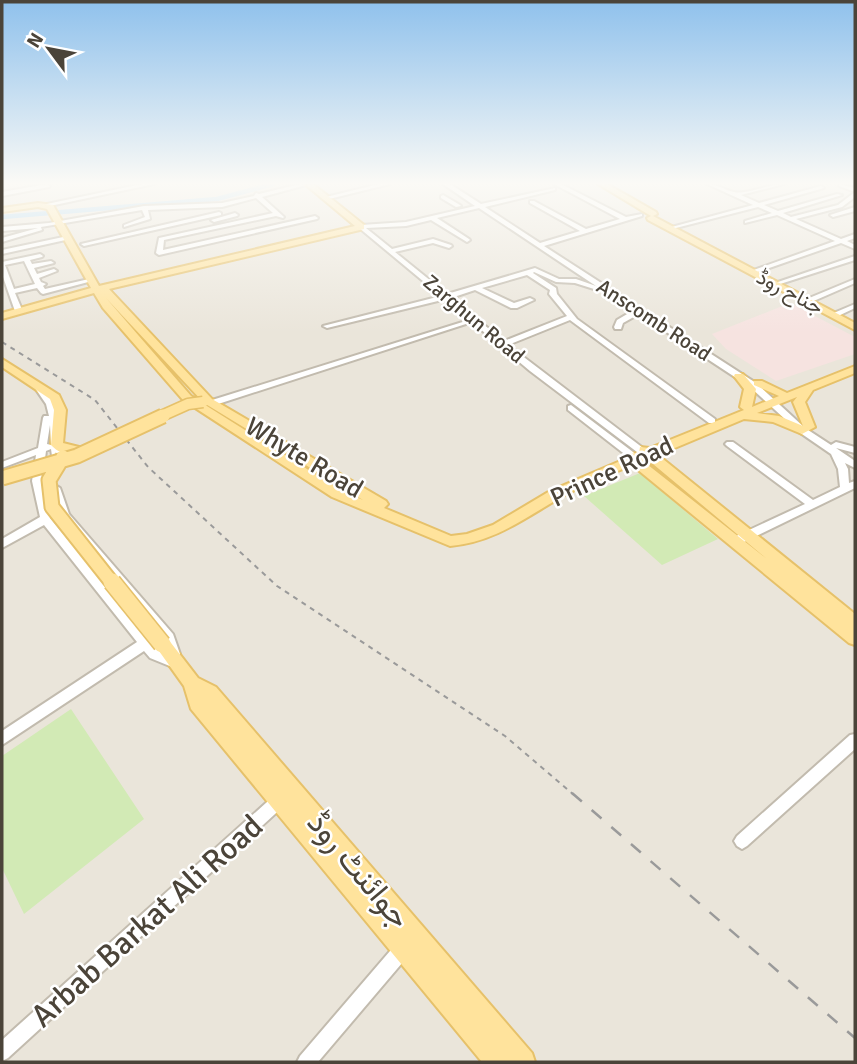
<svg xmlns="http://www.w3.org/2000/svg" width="857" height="1064" font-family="Signika,Vazirmatn,sans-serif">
	<rect width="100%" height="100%" fill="#f6f3ec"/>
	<path fill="#eae5da" d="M2 184H855V1062H2Z"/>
	<path fill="#f6e3e0" d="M790 303 855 337V354L776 381 726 349 712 334Z"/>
	<path fill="#d2eab5" d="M640 473 718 539 662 565 584 496Z
		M71 709 144 819 24 914 2 868V756Z"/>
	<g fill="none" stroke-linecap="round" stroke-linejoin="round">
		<path stroke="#a9d4f2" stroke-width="4.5" d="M2 217 217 199 273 184"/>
		<g stroke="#c2bbae" stroke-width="4">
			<path id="minor" d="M47 184 50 186 49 187 2 196V192Z
				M142 184H154L45 207 42 205Z
				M300 184 306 185 262 197 284 217 283 218 276 216 164 240 163 250 315 216 318 218 317 219 159 255 156 253 159 238 273 213 256 198 222 207 148 210 150 219 124 227V225L145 217 142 210 41 227 42 230 2 242V238L38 228 2 231V227L49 223 144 206 222 203 254 196 256 193 259 194Z
				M379 184H390L325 200 322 198Z
				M443 184H450L481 204 555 188V190L485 207 540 243 580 231 530 203V201H534L586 229 620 219 554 184H561L626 217 642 214V216L544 246 756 383 805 428 831 445 836 442 855 447V453L836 448 855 461V468L845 463 848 469 849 483 855 481V488L740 544H732L731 541 732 538 805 504 727 446 725 444 727 442H733L813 500 840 487 838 469 831 454 799 432 750 387 639 314 623 323 621 329H615L614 327 617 320 634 310 596 286V288L594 289 575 283 556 282 534 272 533 273 556 288 557 294 577 319 715 419V423H709L570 320 508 345 643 448 645 450 643 452H637L530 371 472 322 215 405H209V401L469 320 442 298V300L327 328 323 326 441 296 358 227 361 225 406 222 475 206ZM479 208 596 286 576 279H559L535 268 447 294 395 252 433 243 449 248 452 246 451 245 433 239 392 249 366 228 406 226 431 220 467 242 470 240 469 239 437 218ZM527 275 550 290 549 294 567 316 504 341 451 298 475 290 511 308H517L534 300 530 298 514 303 482 288Z
				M707 184C718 184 724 190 734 192 745 195 769 184 784 184L741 195 759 203 821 186 824 188 764 205 778 211 837 194 842 195 783 213 791 217 838 205 855 192V197L842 207 796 219 841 239 855 234V238L847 241 855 245V249L841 243 755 273H751V271L835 241 777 215 745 223V221L772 213 758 207 668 230V228L753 205Z
				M839 184 855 188V192L839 186Z
				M443 195 460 205 461 206 456 207 441 198V196Z
				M855 207V211L833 217 830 215Z
				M219 212 221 213V215L84 246 81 244Z
				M235 213 238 215 237 216 214 222 211 220Z
				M68 236 70 237V239L2 254V250Z
				M40 254 43 256 42 257 30 260 32 264 51 261 54 263 34 268 37 274 54 269 57 271 39 278 41 282 46 284 43 286 45 289 89 279 92 281 43 294 41 293 37 288 15 293 23 312 16 314 2 274V262ZM24 261 35 284 14 289 5 265Z
				M855 256V260L777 285 772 284Z
				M855 279V283L809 303 802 301Z
				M855 304V308L836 317 829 315Z
				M39 385C65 400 60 442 62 468L60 470H54L51 449 46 451 42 481 50 518 158 650 168 654 164 640 60 518 50 488 55 485 60 488 69 514 173 634 180 654 177 658 181 660 183 664 181 668 177 669 150 658 144 651 2 745V731L137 642 44 525 2 548V539L40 517 32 481 36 455 2 468V462L38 448 43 418 44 416H49L46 404 35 388ZM50 425 51 445 47 444Z
				M571 405 633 452 635 454 633 456H627L568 410V406Z
				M855 734V749L747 846 742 849 737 846 734 841 737 836 850 735Z
				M282 791 287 793 289 798 287 803 8 1058 2 1061V1040L277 793Z
				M402 942 408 944 410 950 408 956 318 1062H297L300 1056 396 944Z"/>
		</g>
		<g stroke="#e6c16a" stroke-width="4">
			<path id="major" d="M313 184 364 225V229L109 289 212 399 386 501 388 504 384 508 451 536 467 534 493 525 550 491 625 459 626 454 639 453 640 447 650 448 744 410 740 407 744 389 734 376 735 374H743L756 389 752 407 779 396 754 385V381H762L787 393 855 366V373L813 390 805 402 815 427 802 434 773 422 744 419 658 455 855 614V645L849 643 632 465C607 476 581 485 558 499 522 520 493 542 450 546L332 497 183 400 103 308 94 293 2 319V313L91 288 47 209 38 207 2 212V208L38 203 53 205 99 286 355 226 306 185ZM106 298 204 403 363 500 342 491 191 396ZM797 397 793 402 803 426 779 416 757 413ZM647 459 767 559 643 461Z
				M598 184H607L656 212 657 214 653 216 855 323V330L648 220 647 218 651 216Z
				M2 359 59 395 66 410 63 443 83 448 85 451 83 454C72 457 59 454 51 445L54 410 50 399 2 367Z
				M162 637 168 639 198 678 216 687 532 1053 535 1062H482L191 709 184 686 154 644 156 639Z"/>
		</g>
		<use href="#minor" fill="#fff" fill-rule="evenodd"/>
		<use href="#major" fill="#ffe39c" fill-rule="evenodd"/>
		<path stroke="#9a9a9a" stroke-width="2" stroke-dasharray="5 5" stroke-linecap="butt" d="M2 342 95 400 148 467 277 586 505 736 574 795"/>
		<path stroke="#9a9a9a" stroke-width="2.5" stroke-dasharray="13 13" stroke-linecap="butt" d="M572 793 855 1038"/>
		<g stroke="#e6c16a" stroke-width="13" stroke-linecap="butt">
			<path id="major-bridge-far2" d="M159 417 188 404 203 402"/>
		</g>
		<g stroke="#e6c16a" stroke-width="17" stroke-linecap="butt">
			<path id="major-bridge-far1" d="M63 457 49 480 52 507 113 584
				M2 478 77 456 163 416"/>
		</g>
		<g stroke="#e6c16a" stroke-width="20" stroke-linecap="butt">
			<path id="major-bridge" d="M112 582 162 644"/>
		</g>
		<use href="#major-bridge-far2" stroke="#ffe39c" stroke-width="10"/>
		<use href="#major-bridge-far1" stroke="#ffe39c" stroke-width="13"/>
		<use href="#major-bridge" stroke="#ffe39c" stroke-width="17"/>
	</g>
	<linearGradient id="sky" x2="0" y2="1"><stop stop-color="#8fc1ec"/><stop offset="0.55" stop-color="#fbfaf6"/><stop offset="1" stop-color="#fbfaf6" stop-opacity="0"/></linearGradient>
	<rect width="857" height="333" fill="url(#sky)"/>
	<g text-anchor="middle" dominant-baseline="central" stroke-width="5" stroke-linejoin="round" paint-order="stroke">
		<g font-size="21" fill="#4b4439" stroke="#fff">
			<text transform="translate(790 292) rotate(28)">جناح روڈ</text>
			<text transform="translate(474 319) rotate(40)">Zarghun Road</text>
			<text transform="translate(654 320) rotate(33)">Anscomb Road</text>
		</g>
		<g font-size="26" fill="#4b4439" stroke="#fff">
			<text transform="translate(304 458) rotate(31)">Whyte Road</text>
			<text transform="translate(612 472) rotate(-25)">Prince Road</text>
		</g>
		<g font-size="32" fill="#4b4439" stroke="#fff">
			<text transform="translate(359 870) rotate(50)">جوائنٹ روڈ</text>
			<text transform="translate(147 921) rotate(-42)">Arbab Barkat Ali Road</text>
		</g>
	</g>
	<rect width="857" height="1064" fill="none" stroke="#4b4439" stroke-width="7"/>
	<g transform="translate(49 49) rotate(302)" stroke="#ffffff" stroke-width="5" paint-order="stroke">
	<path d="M0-5L12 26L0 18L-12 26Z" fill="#4b4439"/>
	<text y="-10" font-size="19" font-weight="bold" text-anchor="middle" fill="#4b4439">N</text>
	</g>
</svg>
